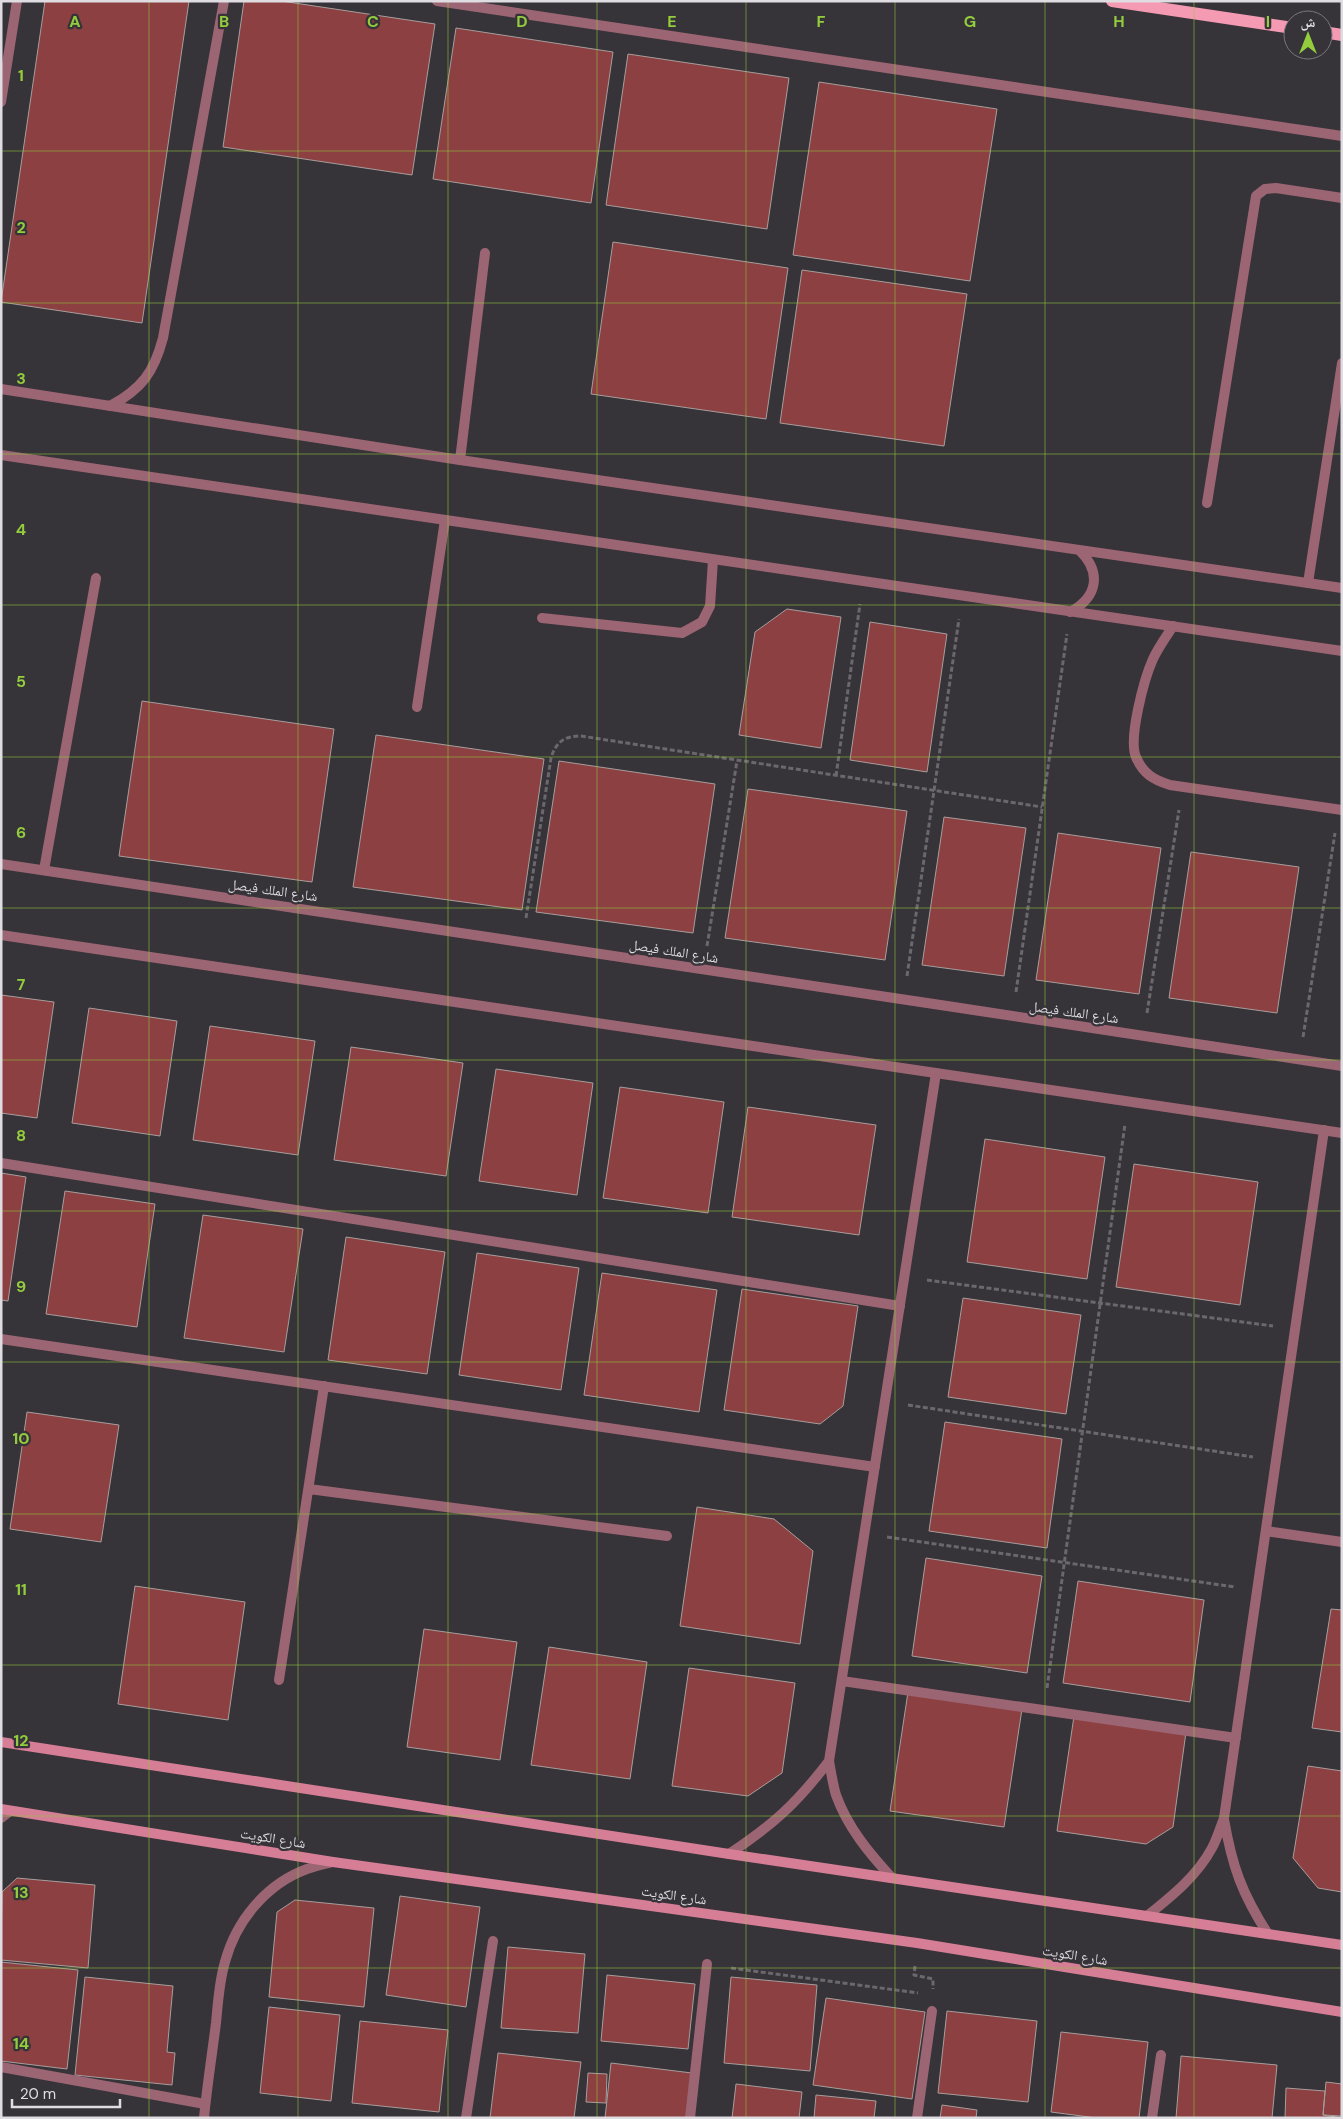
<svg xmlns="http://www.w3.org/2000/svg" width="1343" height="2119" font-family="'DM Sans','Noto Naskh Arabic',sans-serif">
	<rect width="100%" height="100%" fill="#363339"/>
	<path fill="#8c4041" stroke="#a79e9d" d="M45 1H189L142 323 1 302Z
		M244 1H281L435 24 412 175 223 147Z
		M456 28 613 52 591 203 433 179Z
		M628 54 789 78 767 229 606 205Z
		M819 82 997 109 970 281 793 255Z
		M613 242 788 268 766 419 591 394Z
		M802 270 967 294 944 446 780 423Z
		M787 609 841 617 821 748 739 735 755 632Z
		M870 622 947 634 927 772 850 760Z
		M142 701 334 729 312 882 119 856Z
		M376 735 544 759 522 910 353 887Z
		M559 761 715 784 693 933 536 912Z
		M748 789 907 811 885 960 725 938Z
		M944 817 1026 828 1004 976 922 965Z
		M1058 833 1161 848 1139 994 1036 980Z
		M1191 852 1299 867 1277 1013 1169 998Z
		M1 995 54 1002 37 1118 1 1113Z
		M89 1008 177 1021 160 1136 72 1123Z
		M210 1026 315 1041 298 1155 193 1140Z
		M351 1047 463 1063 446 1176 334 1160Z
		M496 1069 593 1083 577 1195 479 1181Z
		M620 1087 724 1102 708 1213 603 1198Z
		M748 1107 876 1125 859 1235 732 1217Z
		M985 1139 1105 1157 1087 1279 967 1262Z
		M1134 1164 1258 1182 1240 1305 1116 1287Z
		M1 1173 26 1177 8 1301 1 1300Z
		M65 1191 155 1204 137 1327 46 1314Z
		M203 1215 303 1229 284 1352 184 1338Z
		M346 1237 445 1252 427 1374 328 1360Z
		M477 1253 579 1268 561 1390 459 1375Z
		M602 1273 717 1290 699 1412 584 1395Z
		M742 1289 858 1306 843 1406 820 1424 724 1410Z
		M963 1298 1081 1315 1066 1414 948 1397Z
		M27 1412 119 1425 101 1542 10 1529Z
		M945 1422 1062 1439 1047 1548 929 1531Z
		M697 1507 774 1519 813 1551 800 1644 680 1626Z
		M926 1558 1042 1576 1027 1673 912 1656Z
		M1078 1581 1204 1600 1190 1702 1063 1683Z
		M135 1586 245 1602 228 1720 118 1704Z
		M1331 1609 1342 1610V1732L1312 1728Z
		M424 1629 517 1642 500 1760 407 1747Z
		M549 1647 647 1662 630 1779 531 1765Z
		M689 1668 795 1683 782 1773 748 1796 672 1786Z
		M908 1692 1022 1709 1004 1827 890 1811Z
		M1074 1716 1186 1732 1173 1827 1146 1844 1057 1831Z
		M1308 1766 1342 1771V1892L1318 1888 1293 1858Z
		M17 1878 95 1885 88 1968 1 1960 2 1892Z
		M400 1896 480 1907 466 2007 386 1995Z
		M295 1900 374 1908 364 2007 269 1997 277 1912Z
		M508 1947 585 1954 578 2033 501 2028Z
		M1 1962 78 1970 67 2069 1 2061Z
		M607 1975 695 1984 688 2049 601 2041Z
		M85 1977 173 1986 167 2052 175 2053 172 2085 75 2075Z
		M731 1977 817 1985 810 2071 724 2063Z
		M826 1998 925 2012 912 2099 813 2085Z
		M269 2007 340 2015 331 2101 260 2093Z
		M947 2011 1037 2021 1028 2102 938 2093Z
		M360 2021 448 2030 439 2112 352 2103Z
		M1061 2032 1148 2042 1139 2118H1097L1051 2112Z
		M498 2053 581 2062 574 2118H490Z
		M1181 2056 1277 2065 1272 2118H1176Z
		M611 2063 692 2073 686 2118H605Z
		M588 2073 607 2074 606 2103 586 2102Z
		M1326 2082 1342 2084V2116L1323 2115Z
		M736 2084 802 2092 799 2118H732Z
		M1286 2088 1325 2091 1323 2115 1342 2118H1285Z
		M816 2095 876 2101 874 2118H814Z
		M942 2105 977 2110 976 2118H940Z"/>
	<g fill="none" stroke-linecap="round" stroke-linejoin="round">
		<path stroke="#6a686d" stroke-width="3" stroke-dasharray="5 2.5" stroke-linecap="butt" d="M836 776 860 604
			M526 918 551 758C556 742 564 736 581 736L1042 807
			M707 946 737 761
			M907 976 959 619
			M1016 992 1067 634
			M1147 1013 1179 810
			M1303 1037 1335 833
			M927 1280 1273 1326
			M908 1405 1253 1457
			M887 1537 1235 1587
			M1047 1688 1125 1124
			M915 1966 914 1975 933 1979V1989
			M731 1968 918 1993"/>
		<path stroke="#9c6573" stroke-width="10" d="M460 460 485 253
			M1207 503 1256 196 1265 189 1276 188 1342 198
			M1308 583 1342 363
			M542 618 682 633 702 622 710 606 713 560
			M1173 626C1166 637 1158 648 1153 659 1144 679 1128 739 1136 757 1143 774 1154 780 1170 785L1342 810
			M417 707 445 520
			M44 870 96 578
			M1 1163 900 1306
			M309 1489 667 1536
			M279 1680 324 1386
			M1 2067 205 2104
			M466 2118 493 1941
			M690 2118 707 1964
			M917 2118 932 2011
			M1152 2118 1161 2055"/>
		<path stroke="#9c6573" stroke-width="10" d="M1 102 17 1
			M110 406C142 389 154 372 163 338L224 1
			M1 1339 875 1467
			M1266 1531 1342 1542
			M842 1681 1236 1738
			M1 1818 10 1811
			M1224 1819C1232 1866 1242 1894 1268 1934
			M729 1854C773 1825 797 1803 829 1761
			M892 1878C869 1853 848 1828 836 1795 833 1785 831 1772 829 1761L936 1073
			M1147 1916C1172 1896 1197 1876 1212 1848 1217 1839 1220 1828 1224 1818L1324 1130
			M204 2118C207 2086 212 2055 216 2023 218 2003 219 1982 225 1962 236 1921 266 1884 307 1869 316 1866 325 1864 333 1862"/>
		<path stroke="#9c6573" stroke-width="10" d="M437 1 1342 136
			M1 389 460 460 1342 588
			M1 455 1342 651
			M1070 612C1098 597 1102 572 1079 550
			M1 864C449 928 895 999 1342 1066
			M1 935 1342 1133"/>
		<path stroke="#d57e96" stroke-width="10" d="M1 1742 729 1854 1342 1945
			M1 1809 333 1862 917 1943 1342 2012"/>
		<path stroke="#f49ab2" stroke-width="12" d="M1112 1 1293 28
			M1323 32 1342 35"/>
	</g>
	<path fill="none" stroke="#93cc3d" stroke-width="1" stroke-opacity="0.55" d="M149 1V2118M298 1V2118M448 1V2118M597 1V2118M746 1V2118M895 1V2118M1045 1V2118M1194 1V2118M1 151H1342M1 303H1342M1 454H1342M1 605H1342M1 757H1342M1 908H1342M1 1060H1342M1 1211H1342M1 1362H1342M1 1514H1342M1 1665H1342M1 1816H1342M1 1968H1342"/>
	<g text-anchor="middle" dominant-baseline="central" stroke-width="4.5" stroke-linejoin="round" paint-order="stroke">
		<g font-size="14" fill="#dfdde1" stroke="#363339">
			<text transform="translate(273 890) rotate(8)">شارع الملك فيصل</text>
			<text transform="translate(674 951) rotate(9)">شارع الملك فيصل</text>
			<text transform="translate(1074 1012) rotate(8)">شارع الملك فيصل</text>
			<text transform="translate(273 1838) rotate(9)">شارع الكويت</text>
			<text transform="translate(674 1895) rotate(8)">شارع الكويت</text>
			<text transform="translate(1075 1955) rotate(9)">شارع الكويت</text>
		</g>
	</g>
	<g font-size="16" text-anchor="middle" font-weight="bold" fill="#93cc3d" stroke="#363339" stroke-width="4.5" stroke-linejoin="round" paint-order="stroke">
		<text x="75" y="27">A</text>
		<text x="224" y="27">B</text>
		<text x="373" y="27">C</text>
		<text x="522" y="27">D</text>
		<text x="672" y="27">E</text>
		<text x="821" y="27">F</text>
		<text x="970" y="27">G</text>
		<text x="1119" y="27">H</text>
		<text x="1268" y="27">I</text>
		<text x="21" y="81">1</text>
		<text x="21" y="233">2</text>
		<text x="21" y="384">3</text>
		<text x="21" y="535">4</text>
		<text x="21" y="687">5</text>
		<text x="21" y="838">6</text>
		<text x="21" y="990">7</text>
		<text x="21" y="1141">8</text>
		<text x="21" y="1292">9</text>
		<text x="21" y="1444">10</text>
		<text x="21" y="1595">11</text>
		<text x="21" y="1746">12</text>
		<text x="21" y="1898">13</text>
		<text x="21" y="2049">14</text>
	</g>
	<rect width="1343" height="2119" fill="none" stroke="#dfdde1" stroke-width="5"/>
	<g transform="translate(1308 35)"><circle r="24" fill="#363339" stroke="#7a777c"/>
	<path d="M0-4L9 19L0 12L-9 19Z" fill="#93cc3d"/>
	<text y="-8" font-size="14" font-weight="bold" text-anchor="middle" fill="#dfdde1">ش</text>
	</g>
	<path d="M12 2099v8h108v-8" fill="none" stroke="#dfdde1" stroke-width="2.5"/>
	<text x="20" y="2099" font-size="15" fill="#dfdde1" stroke="#363339" stroke-width="4" paint-order="stroke">20 m</text>
</svg>
